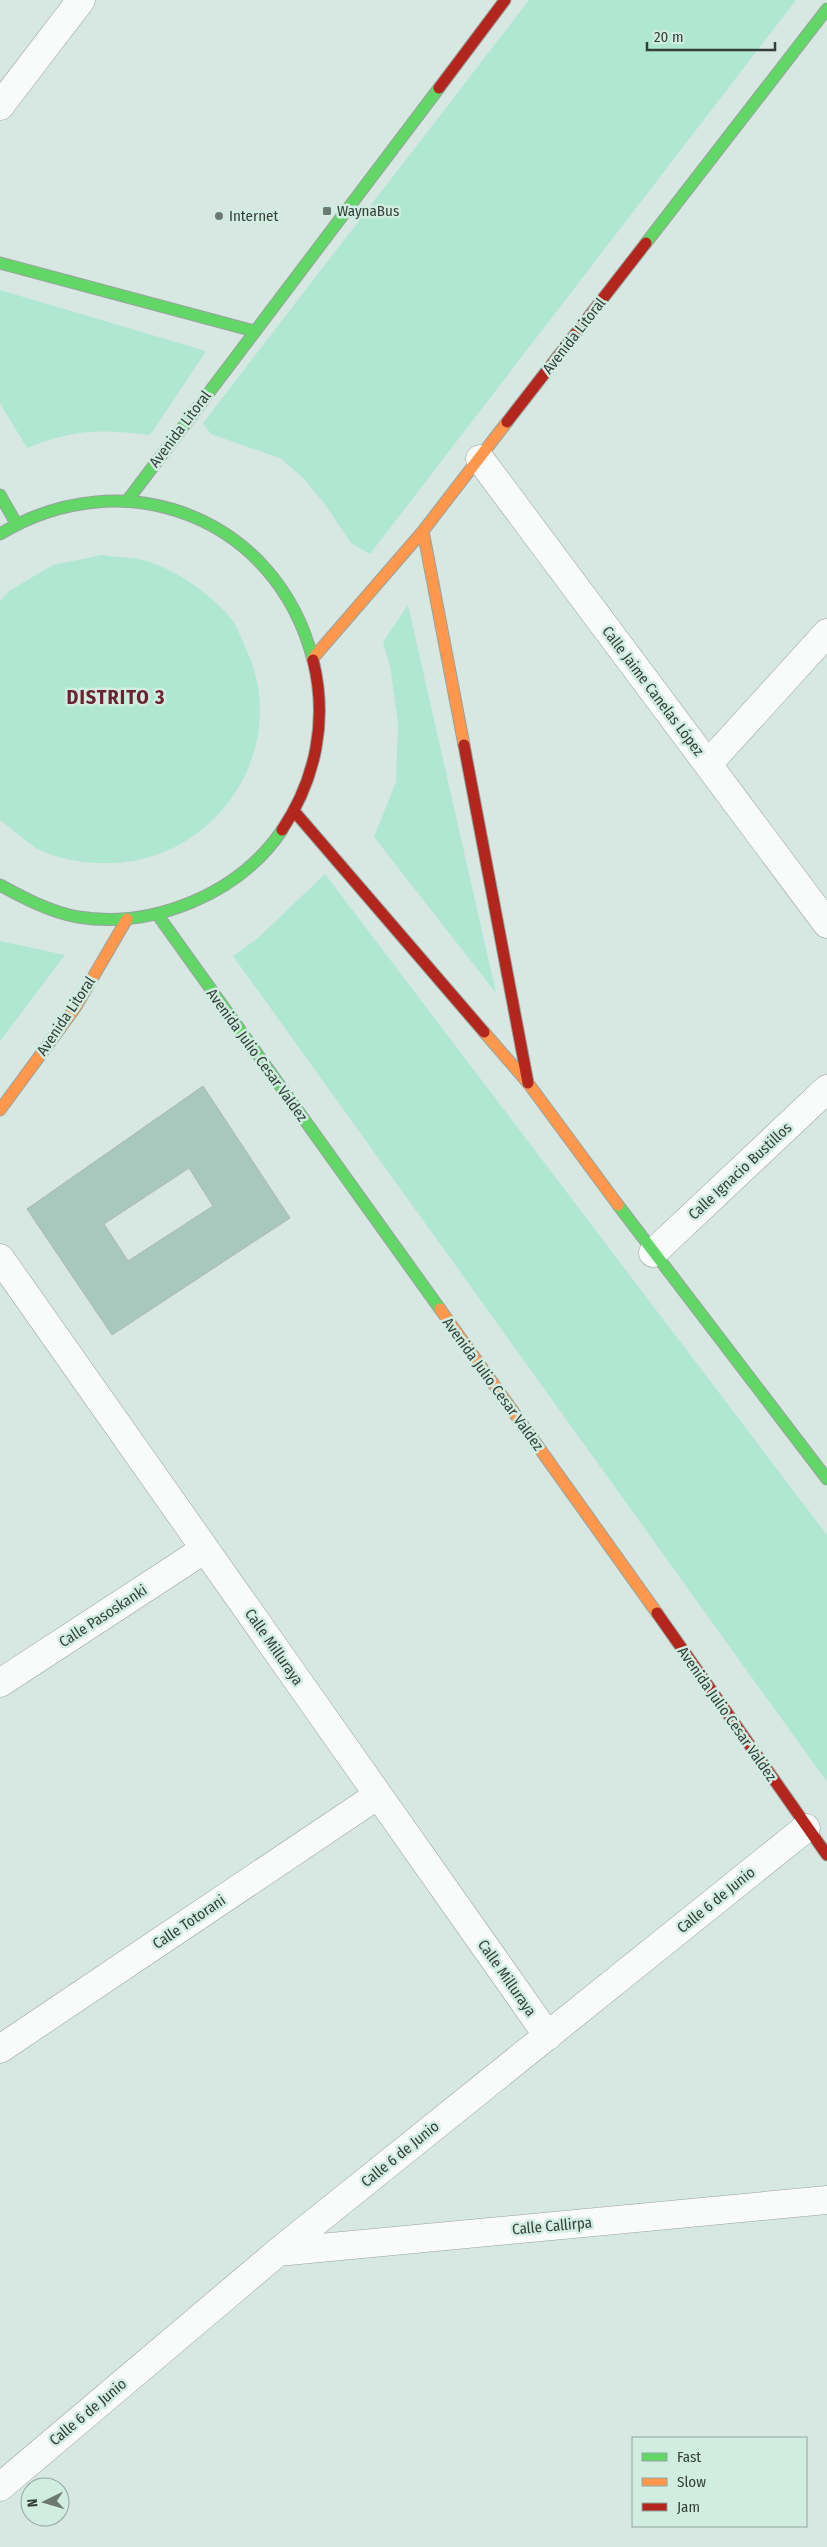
<svg xmlns="http://www.w3.org/2000/svg" width="827" height="2547" font-family="'Fira Sans Condensed',sans-serif">
	<rect width="100%" height="100%" fill="#d7e7e1"/>
	<path fill="#b0e7d3" d="M529 0H796L370 554 351 543 324 503 303 478 280 458 211 434 203 423Z
		M0 290 206 351 150 435C100 429 74 429 27 448L0 403Z
		M102 555C119 558 140 557 155 564 185 576 212 595 233 621 238 629 242 640 246 649 292 745 219 859 113 863 89 864 58 860 36 848 24 840 12 829 0 820V601L9 591 53 565Z
		M408 605 496 993 374 837 396 782 398 723 390 666 383 642Z
		M325 874 827 1535V1782L233 956 257 939Z
		M0 941 65 955 0 1041Z"/>
	<path fill="#a8c8bd" stroke="#adb9b4" fill-rule="evenodd" d="M203 1086 290 1218 112 1335 27 1209ZM189 1168 213 1206 128 1261 104 1224Z"/>
	<g fill="none" stroke-linecap="round" stroke-linejoin="round">
		<g stroke="#96a29d" stroke-width="29">
			<path id="street" d="M0 106 81 0
				M480 459 827 924
				M708 764 827 633
				M653 1253 827 1089
				M0 1258 548 2036
				M0 1683 205 1549
				M0 2049 378 1795
				M278 2252 827 2200
				M0 2487 278 2252 806 1828"/>
		</g>
		<g stroke="#96a29d" stroke-width="13">
			<path id="fast" d="M646 243 827 9
				M0 263 254 331
				M0 495 16 523
				M127 501 439 88
				M0 534C124 459 277 517 313 660
				M0 885C24 898 50 912 78 917 153 929 239 894 282 830
				M157 914 440 1309
				M618 1205 827 1479"/>
		</g>
		<g stroke="#96a29d" stroke-width="13">
			<path id="slow" d="M423 531 464 745
				M314 657 423 531 507 422
				M484 1032 528 1083 618 1205
				M0 1110 75 1008 127 919
				M440 1309 657 1613"/>
		</g>
		<g stroke="#96a29d" stroke-width="13">
			<path id="jam" d="M439 88 505 0
				M507 422 646 243
				M464 745 528 1083
				M294 811 484 1032
				M282 830C316 779 328 720 313 660
				M657 1613 827 1855"/>
		</g>
		<use href="#street" stroke="#f9fbfa" stroke-width="28"/>
		<use href="#fast" stroke="#63d668" stroke-width="11"/>
		<use href="#slow" stroke="#ff974d" stroke-width="11"/>
		<use href="#jam" stroke="#b3261e" stroke-width="11"/>
	</g>
	<g fill="#6d7a74" stroke="#d1ede2" stroke-width="2">
		<rect x="322" y="206" width="10" height="10" rx="2.5"/>
		<circle cx="219" cy="216" r="5"/>
	</g>
	<g text-anchor="middle" dominant-baseline="central" stroke-width="5" stroke-linejoin="round" paint-order="stroke">
		<g font-size="15" fill="#343f3a" stroke="#d1ede2" text-anchor="start">
			<text x="337" y="211">WaynaBus</text>
			<text x="229" y="216">Internet</text>
		</g>
		<g font-size="15" fill="#343f3a" stroke="#d1ede2">
			<text transform="translate(574 336) rotate(-52)">Avenida Litoral</text>
			<text transform="translate(180 429) rotate(-53)">Avenida Litoral</text>
			<text transform="translate(653 691) rotate(53)">Calle Jaime Canelas López</text>
			<text transform="translate(66 1016) rotate(-56)">Avenida Litoral</text>
			<text transform="translate(257 1055) rotate(54)">Avenida Julio Cesar Valdez</text>
			<text transform="translate(740 1171) rotate(-43)">Calle Ignacio Bustillos</text>
			<text transform="translate(493 1384) rotate(54)">Avenida Julio Cesar Valdez</text>
			<text transform="translate(103 1616) rotate(-33)">Calle Pasoskanki</text>
			<text transform="translate(274 1647) rotate(55)">Calle Milluraya</text>
			<text transform="translate(727 1714) rotate(55)">Avenida Julio Cesar Valdez</text>
			<text transform="translate(716 1900) rotate(-39)">Calle 6 de Junio</text>
			<text transform="translate(189 1922) rotate(-34)">Calle Totorani</text>
			<text transform="translate(507 1978) rotate(55)">Calle Milluraya</text>
			<text transform="translate(400 2154) rotate(-39)">Calle 6 de Junio</text>
			<text transform="translate(552 2226) rotate(-5)">Calle Callirpa</text>
			<text transform="translate(88 2412) rotate(-40)">Calle 6 de Junio</text>
		</g>
		<g font-size="20" font-weight="bold" letter-spacing="1" fill="#6a2430" stroke="#d1ede2">
			<text x="116" y="697">DISTRITO 3</text>
		</g>
	</g>
	<rect x="632" y="2437" width="175" height="90" fill="#d1ede2" stroke="#92a79f"/>
	<rect x="642" y="2453" width="25" height="8" fill="#63d668" stroke="#92a79f"/>
	<text x="677" y="2462" font-size="15" fill="#343f3a">Fast</text>
	<rect x="642" y="2478" width="25" height="8" fill="#ff974d" stroke="#92a79f"/>
	<text x="677" y="2487" font-size="15" fill="#343f3a">Slow</text>
	<rect x="642" y="2503" width="25" height="8" fill="#b3261e" stroke="#92a79f"/>
	<text x="677" y="2512" font-size="15" fill="#343f3a">Jam</text>
	<g transform="translate(45 2502) rotate(265)"><circle r="24" fill="#d1ede2" stroke="#92a79f"/>
	<path d="M0-4L9 19L0 12L-9 19Z" fill="#6d7a74"/>
	<text y="-8" font-size="14" font-weight="bold" text-anchor="middle" fill="#343f3a">N</text>
	</g>
	<path d="M647 42v8h128v-8" fill="none" stroke="#343f3a" stroke-width="2.5"/>
	<text x="654" y="42" font-size="15" fill="#343f3a" stroke="#d1ede2" stroke-width="4" paint-order="stroke">20 m</text>
</svg>
